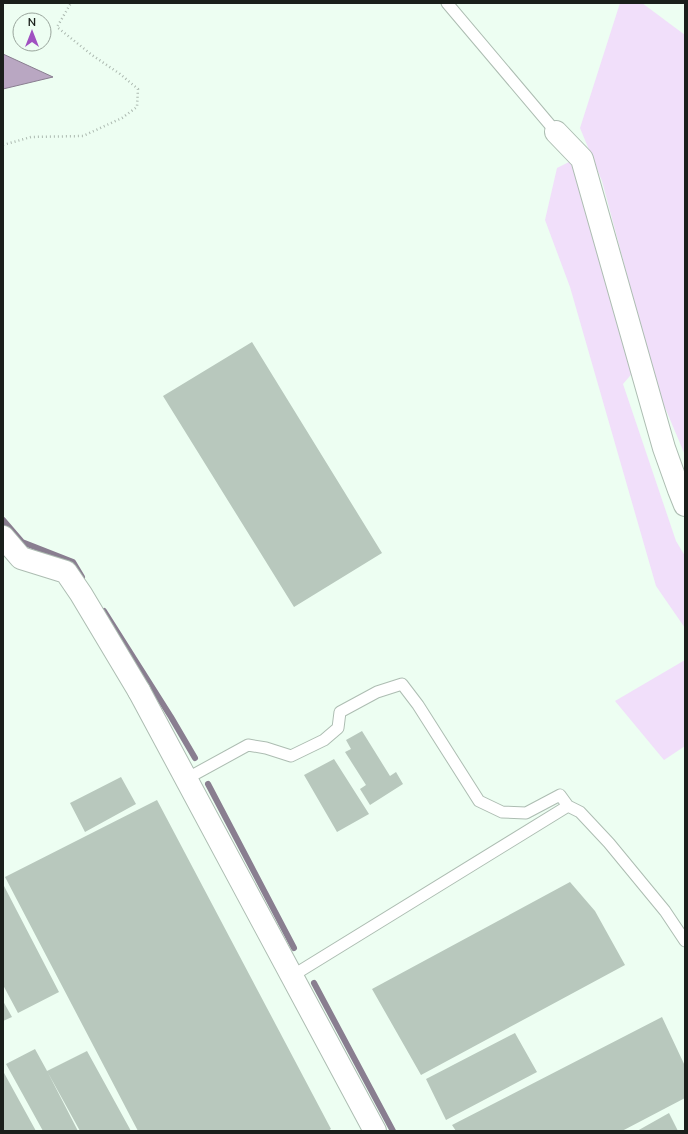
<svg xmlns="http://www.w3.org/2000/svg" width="688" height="1134" font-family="Mulish,sans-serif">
	<rect width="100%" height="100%" fill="#edfef2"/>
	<path fill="#f1dffa" d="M620 3H642L685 35V455L658 391 602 181 580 128Z
		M573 160 635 370 623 384 676 541 685 556V628L656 586 570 287 545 220 557 168Z
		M685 660V746L664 760 615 701Z"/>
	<path fill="#b9a7c2" stroke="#897e90" d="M3 54 53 77 3 89Z"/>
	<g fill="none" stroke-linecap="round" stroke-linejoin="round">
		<path stroke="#897e90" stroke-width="6" d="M3 520 22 542 73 562 82 577
			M104 611 171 717 195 758
			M208 784 294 948
			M314 983 393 1131"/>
	</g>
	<path fill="#b8c8bd" d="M252 342 382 553 294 607 163 396Z
		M362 731 390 776 396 772 403 784 370 805 360 789 366 785 345 752 351 749 346 740Z
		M334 759 369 814 337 832 304 775Z
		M121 777 136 804 85 832 70 803Z
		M157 800 331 1129 328 1131H138L5 877Z
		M570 882 595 911 625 965 421 1075 372 989Z
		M3 884 59 992 18 1013 3 985Z
		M3 1001 12 1017 3 1021Z
		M662 1017 685 1066V1098L622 1131H456L452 1125Z
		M515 1033 537 1072 446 1120 426 1079Z
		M35 1049 46 1069 78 1131H43L6 1064Z
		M87 1051 131 1131H80L47 1071Z
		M3 1071 36 1131H3Z
		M669 1113 678 1131H637Z"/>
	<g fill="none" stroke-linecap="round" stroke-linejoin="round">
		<g stroke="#adbdb2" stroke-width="13">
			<path id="service" d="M447 3 556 132
				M186 779 248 745 266 748 291 756 324 740 338 728 340 712 377 692 402 684 418 705 479 801 502 812 526 813 560 795 568 806 580 812 609 843 665 911 685 941
				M292 976 568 806"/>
		</g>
		<g stroke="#adbdb2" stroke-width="24">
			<path id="minor" d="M556 132 582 159 664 448 679 490 685 505
				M3 537 21 558 66 572 81 594 139 691"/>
		</g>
		<g stroke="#adbdb2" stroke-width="24">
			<path id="tertiary" d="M139 691 375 1131"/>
		</g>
		<path stroke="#acb9b0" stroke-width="2.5" stroke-dasharray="1 3" stroke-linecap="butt" d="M3 145 31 137 83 136 122 118 137 107 138 89 120 74 92 55 57 27 71 3"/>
		<use href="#service" stroke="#fff" stroke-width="11"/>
		<use href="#minor" stroke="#fff" stroke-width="22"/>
		<use href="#tertiary" stroke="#fff" stroke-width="22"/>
	</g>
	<rect width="688" height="1134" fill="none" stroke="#1a1f1b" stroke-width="8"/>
	<g transform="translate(32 32)"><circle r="19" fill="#edfef2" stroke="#99a59c"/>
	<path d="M0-3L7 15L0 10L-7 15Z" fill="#a051c1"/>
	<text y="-6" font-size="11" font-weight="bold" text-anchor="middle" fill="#1a1f1b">N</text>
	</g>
</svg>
